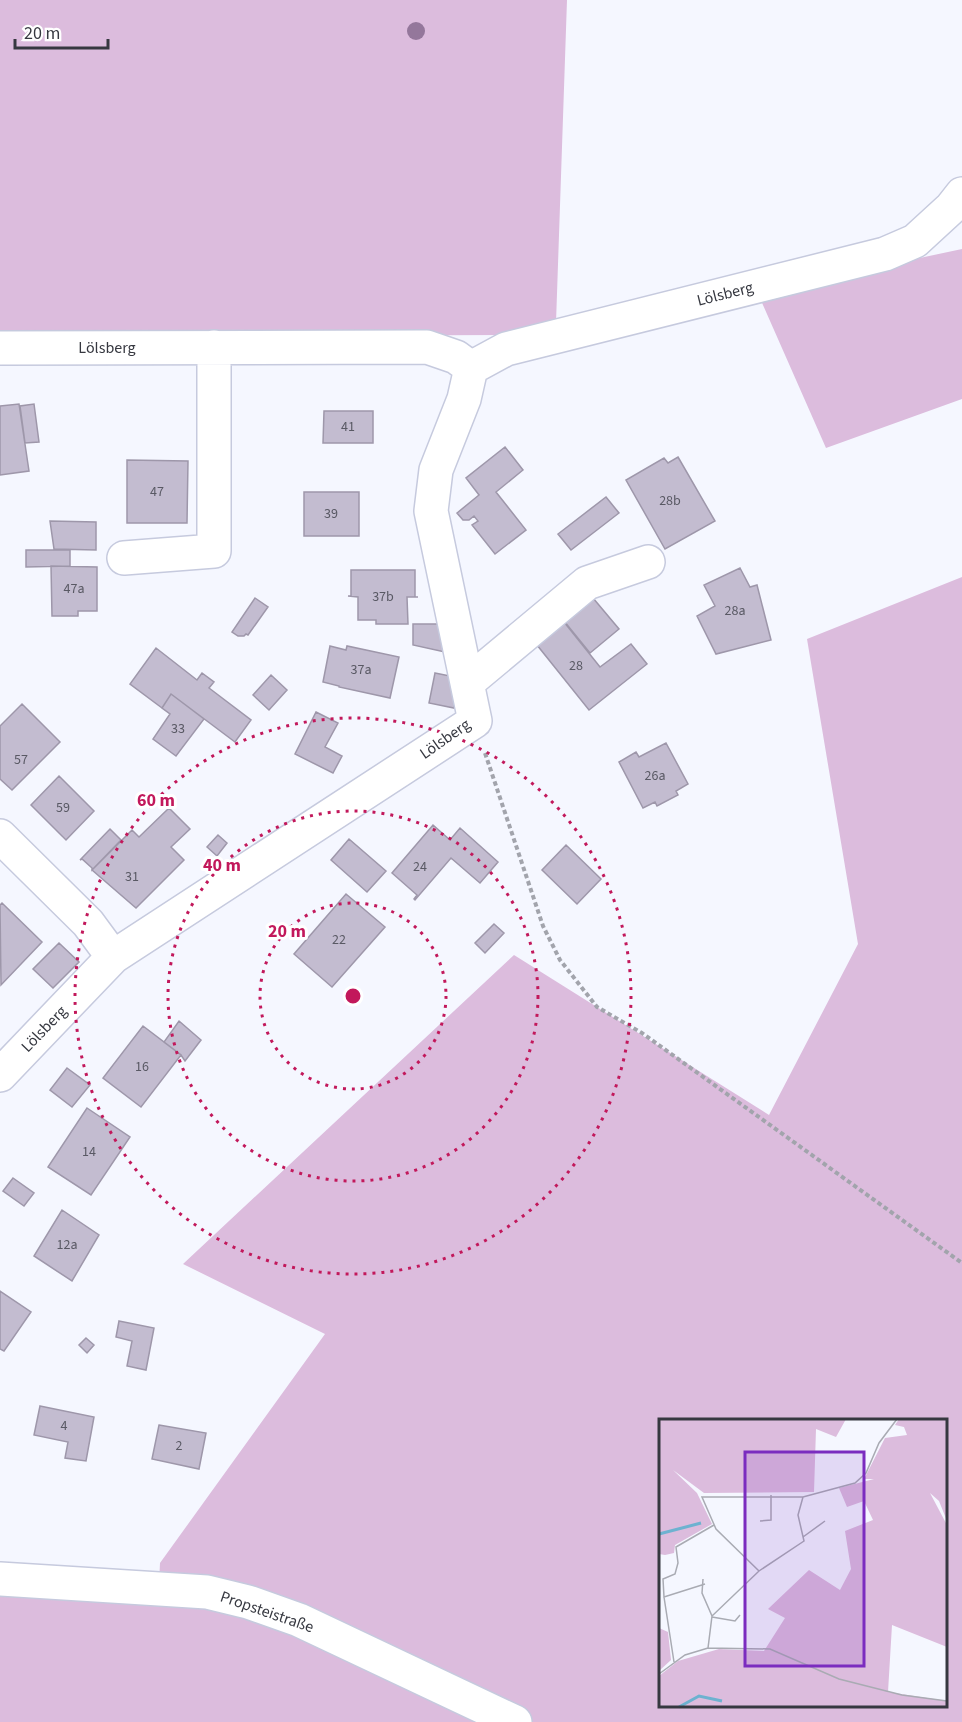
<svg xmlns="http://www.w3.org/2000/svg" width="962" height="1722" font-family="'Source Sans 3',sans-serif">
	<rect width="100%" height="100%" fill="#f5f7ff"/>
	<path fill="#dcbcdd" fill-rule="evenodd" d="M0 0H567L556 323 504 335 0 337Z
		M962 249V399L826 448 759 296 901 262Z
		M962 577V1722H0V1594L158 1603 160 1563 325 1334 183 1264 514 955 769 1115 858 944 807 639ZM660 1420H946V1706H660Z"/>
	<path fill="#c3bcd0" stroke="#9e97aa" stroke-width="1.5" d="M19 404 29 471 0 475V406Z
		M34 404 39 442 25 443 20 406Z
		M324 411H373V443H323Z
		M505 447 523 470 496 492 526 530 495 554 472 525 478 521 474 516 469 520H463L457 513 479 495 466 478Z
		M678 457 715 521 665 549 626 480 664 458 668 463Z
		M127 460 188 461 187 523H127Z
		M304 492H359V536H304Z
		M606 497 619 513 571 550 558 534Z
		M50 521 96 522V550L54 549Z
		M26 550H70V566L26 567Z
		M51 566 97 567V611H78V616H52Z
		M740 568 750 587 757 585 771 640 716 654 697 616 715 606 704 585Z
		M351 570H415V597H418H407L408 624H376V620H358V597L348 596H351Z
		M255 598 268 607 248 635 246 634 244 636H238L232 632Z
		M593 598 619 629 590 653 564 621Z
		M564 622 600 667 631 644 647 664 589 710 537 645Z
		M413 624H445L454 654 413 645Z
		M330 646 346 650 347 646 399 657 390 698 339 687V686L323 682Z
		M156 648 197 680 202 673 214 682 209 688 251 720 235 742 171 694 162 708 130 684Z
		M435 673 460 678 454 708 429 703Z
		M271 675 287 690 269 710 253 695Z
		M171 694 204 719 176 756 153 739 170 714 162 708Z
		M22 704 60 742 12 790 0 779V726Z
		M316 712 338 723 325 747 342 756 333 773 295 754Z
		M666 743 688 784 676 791 678 795 657 806 655 802 643 808 619 762 636 752 639 757Z
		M59 776 94 811 66 840 31 805Z
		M169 808 190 829 171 847 184 860 136 908 92 870 132 830 139 837Z
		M433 825 450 840 460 828 498 862 480 883 451 858 415 900 414 899 417 895 392 873Z
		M110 829 121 840 92 870V868L82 859 80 860Z
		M218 835 227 843 217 856 207 847Z
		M349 839 386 871 367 892 331 860Z
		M566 845 601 879 577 904 542 870Z
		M346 894 385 927 332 987 294 954Z
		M2 903 42 942 1 985 0 905Z
		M494 924 504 933 485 953 475 943Z
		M59 943 79 962 53 988 33 969Z
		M179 1021 201 1040 185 1061 181 1055 164 1042Z
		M143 1026 181 1055 141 1107 103 1078Z
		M67 1068 90 1085 72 1107 50 1090Z
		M87 1108 130 1137 91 1195 48 1167Z
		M13 1178 34 1193 24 1206 3 1191Z
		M62 1210 99 1235 72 1281 34 1256Z
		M0 1291 31 1312 4 1351 0 1349Z
		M119 1321 154 1328 146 1370 127 1366 132 1341 116 1337Z
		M86 1338 94 1345 87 1353 79 1345Z
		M40 1406 94 1417 86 1461 65 1458 68 1442 34 1435Z
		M159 1425 206 1433 199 1469 152 1459Z"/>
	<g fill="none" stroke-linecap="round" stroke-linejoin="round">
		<g stroke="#c6cade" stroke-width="36">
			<path id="minor" d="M0 348 427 347 456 357 471 368
				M124 558 214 551V347
				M467 683 587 583 648 562
				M0 836 88 923 113 957
				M0 1075 113 957 475 721 431 511 436 470 464 399 471 368 506 349 885 254 915 241 951 208 962 194
				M0 1579 207 1592 248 1602 299 1620 515 1722"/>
		</g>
		<path stroke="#a2a4ac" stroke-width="4" stroke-dasharray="4.5 3" stroke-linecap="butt" d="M485 753 543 926 560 960 597 1007 642 1033 962 1263"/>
		<use href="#minor" stroke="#fff" stroke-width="33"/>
	</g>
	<circle fill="#94779b" cx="416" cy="31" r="9"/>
	<g fill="none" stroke="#c2185b" stroke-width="3" stroke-dasharray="3 6">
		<circle cx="353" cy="996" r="93"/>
		<circle cx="353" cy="996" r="185"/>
		<circle cx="353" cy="996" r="278"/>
	</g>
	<g text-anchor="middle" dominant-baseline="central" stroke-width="6" stroke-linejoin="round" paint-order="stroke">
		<g font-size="14" fill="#595964">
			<text x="348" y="427">41</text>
			<text x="157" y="492">47</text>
			<text x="670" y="501">28b</text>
			<text x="331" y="514">39</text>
			<text x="74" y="589">47a</text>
			<text x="383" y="597">37b</text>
			<text x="735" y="611">28a</text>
			<text x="576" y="666">28</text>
			<text x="361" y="670">37a</text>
			<text x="178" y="729">33</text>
			<text x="21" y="760">57</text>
			<text x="655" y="776">26a</text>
			<text x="63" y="808">59</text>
			<text x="420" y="867">24</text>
			<text x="132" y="877">31</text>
			<text x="339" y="940">22</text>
			<text x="142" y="1067">16</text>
			<text x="89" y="1152">14</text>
			<text x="67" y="1245">12a</text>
			<text x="64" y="1426">4</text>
			<text x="179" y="1446">2</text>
		</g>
		<g font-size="16" fill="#363840" stroke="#fff">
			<text transform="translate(725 294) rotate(-14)">Lölsberg</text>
			<text x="107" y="348">Lölsberg</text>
			<text transform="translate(445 739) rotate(-35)">Lölsberg</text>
			<text transform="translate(44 1029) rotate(-46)">Lölsberg</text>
			<text transform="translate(267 1612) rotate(19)">Propsteistraße</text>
		</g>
	</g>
	<g transform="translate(659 1419)">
		<rect width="288" height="288" fill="#f5f7ff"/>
		<path d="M0 0H187L177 18 157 10 155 73 45 74 14 51 38 74 53 105 16 126 15 134 6 136 0 135ZM240 0H288V102L280 82 271 74 288 106V228L233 206 229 273 288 282V288H0V257L19 242 60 230 105 232 126 199 109 190 150 151 181 171 192 150 186 112 214 101 205 82 188 88 180 69 215 60H205L226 19 248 16 245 8 236 6ZM0 209 9 213 12 241 0 252Z" fill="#dcbcdd"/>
		<path fill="none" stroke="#6db2d0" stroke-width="3" d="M0 115 42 104M20 288 40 277 63 282"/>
		<path fill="none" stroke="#a9abb3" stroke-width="1.5" d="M101 102 112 101V76M144 118 166 102M100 152 57 110 43 78H144L196 64 207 54 220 24 238 0M44 160 43 174 53 197M46 165 5 178 4 160 16 155 19 144 17 128 55 106M5 178 15 243M53 198 76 202 81 196M49 229 53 197 100 152 145 122 139 96 144 78M0 255 26 236 49 229 111 230 180 260 243 276 288 282"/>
		<path fill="#7b2cbf" fill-opacity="0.15" stroke="#7b2cbf" stroke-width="3" d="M86 33H205V247H86Z"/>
		<rect width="288" height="288" fill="none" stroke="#363840" stroke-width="3"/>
	</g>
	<circle cx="353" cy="996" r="9" fill="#c2185b" stroke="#fff" stroke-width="3"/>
	<g font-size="18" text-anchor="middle" font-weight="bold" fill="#c2185b" stroke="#fff" stroke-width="6" stroke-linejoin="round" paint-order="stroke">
		<text x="156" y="806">60 m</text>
		<text x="222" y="871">40 m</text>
		<text x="287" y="937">20 m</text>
	</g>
	<path d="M15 39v9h93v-9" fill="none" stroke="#363840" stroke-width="3"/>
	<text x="24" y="39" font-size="18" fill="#363840" stroke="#ffffff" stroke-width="4.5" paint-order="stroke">20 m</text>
</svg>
